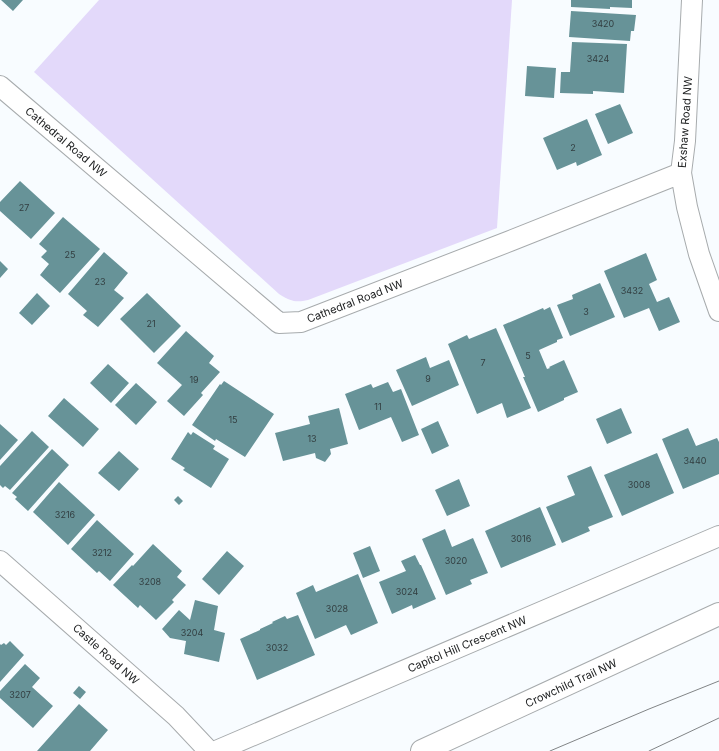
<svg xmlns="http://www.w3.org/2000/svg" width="719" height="751" font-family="Inter,sans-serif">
	<rect width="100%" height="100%" fill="#f8fcff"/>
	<path fill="#e3d9fa" d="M99 0H512L497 228 308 300C296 303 290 301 279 294L34 72Z"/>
	<path fill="#679398" d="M1 0H23L13 11Z
		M571 0H632V8L610 7V9L571 7Z
		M571 11 636 15 634 31H631L630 41 569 37Z
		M572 42 627 44 624 93 593 91V94L560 93 561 72H570Z
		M527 66 556 68 554 98 525 96Z
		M620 104 633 133 608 144 595 114Z
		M587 119 602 155 577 166 576 162 557 170 543 138Z
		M20 181 55 213 31 239 0 211V202Z
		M63 217 100 249 60 293 40 275 49 264 41 257 47 251 39 244Z
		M104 252 128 273 114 290 124 298 98 327 83 315 87 311 68 294Z
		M646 253 657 280 649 284 657 302 669 297 680 322 659 331 649 308 624 318 604 271Z
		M0 261 8 269 0 278Z
		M600 283 615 317 570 336 557 305 573 299 572 295Z
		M37 293 50 306 32 325 19 313Z
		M147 293 181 326 154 353 120 319Z
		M550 307 563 338 557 340V342L539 350 547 369 550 368 549 367 564 360 578 392 564 398V400L538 412 523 377H525L503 325 543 308 544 310Z
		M496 328 531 408 507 418 502 403 477 414 448 344 467 335 469 339Z
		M186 331 214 356 209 363 220 372 201 393 203 395 184 416 167 401 182 385 157 363Z
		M426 357 430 368 449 360 459 385 412 406 396 370Z
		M108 364 129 383 111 403 90 383Z
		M224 381 274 414 245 457 216 439 215 441 192 425 220 384 221 385Z
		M388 382 393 392 401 389 419 435 402 442 391 417 359 430 345 394 371 384 373 388Z
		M136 383 157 402 136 425 115 405Z
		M64 398 99 429 83 447 48 416Z
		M339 408 348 444 330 449 331 454 325 462 316 458 315 453 283 461 275 433 310 424 308 416Z
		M621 408 632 433 607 444 596 419Z
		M438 421 449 446 432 454 421 429Z
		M0 424 18 440 0 460Z
		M688 428 696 446 717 438 719 442V474L683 489 662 439Z
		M32 431 49 447 10 490 5 486 3 488 0 485V466Z
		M188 432 191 435 193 432 215 446 213 449 229 459 211 488 183 470 185 468 171 459Z
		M52 449 69 465 28 511 15 499 17 497 12 493Z
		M119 451 139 469 119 491 98 473Z
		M657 453 674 493 622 516 604 475Z
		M591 466 613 517 588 527 590 531 562 543 546 507 575 495 567 476Z
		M459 479 470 506 447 516 435 490Z
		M59 482 95 515 68 545 33 512Z
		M178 496 183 501 179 505 174 500Z
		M540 507 556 545 501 568 485 531Z
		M97 520 134 554 110 581 99 571 97 573 71 549Z
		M445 529 452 547 473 538 488 573 470 580 472 584 446 595 422 539Z
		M153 544 182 571 177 577 186 585 172 600 174 602 156 620 140 605 138 608 113 585 132 565 133 566Z
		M370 546 380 571 363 578 353 553Z
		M227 551 244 566 219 595 202 579Z
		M415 555 420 565H421L436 599 413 609 412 605 392 614 379 582 406 571 401 561Z
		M358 574 378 623 351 635 346 625 315 639 296 593 313 585 316 592Z
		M195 600 218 606 214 630 225 633 219 662 184 654 186 641 170 638 162 629 179 610 190 620Z
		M298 615 315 655 257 680 240 639 260 630V629L273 623 272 622 285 616 287 619Z
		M10 641 24 655 0 682V644L1 645 4 643 6 645Z
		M25 664 40 678 32 687 53 706 33 728 0 698V691Z
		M79 686 86 692 80 699 73 693Z
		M79 704 108 730 90 751H37Z"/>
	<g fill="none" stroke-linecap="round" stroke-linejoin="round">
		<g stroke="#a7abad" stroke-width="22">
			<path id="street" d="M692 0 685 141 681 173 687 207 699 254 719 311
				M0 86 279 323 301 322 510 241 681 173
				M0 561 176 716 209 751
				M216 751 719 536"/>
		</g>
		<g stroke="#a7abad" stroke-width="24">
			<path id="highway" d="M422 751 719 614"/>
		</g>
		<use href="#street" stroke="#fff" stroke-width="20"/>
		<use href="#highway" stroke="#fff" stroke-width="22"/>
		<path stroke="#818486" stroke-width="1" d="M550 751 649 709 719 681
			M649 751 719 718"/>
	</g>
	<g text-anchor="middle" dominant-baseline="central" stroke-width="3" stroke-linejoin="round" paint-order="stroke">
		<g font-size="9" fill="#323e40">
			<text x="603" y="23">3420</text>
			<text x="598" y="58">3424</text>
			<text x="573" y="147">2</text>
			<text x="24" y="207">27</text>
			<text x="70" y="254">25</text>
			<text x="100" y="281">23</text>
			<text x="632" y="290">3432</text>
			<text x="586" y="311">3</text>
			<text x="151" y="323">21</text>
			<text x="528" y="355">5</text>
			<text x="483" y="362">7</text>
			<text x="428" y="378">9</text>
			<text x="194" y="379">19</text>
			<text x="378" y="406">11</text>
			<text x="233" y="419">15</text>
			<text x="312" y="438">13</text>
			<text x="695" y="460">3440</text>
			<text x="639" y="484">3008</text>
			<text x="65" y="514">3216</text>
			<text x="521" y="538">3016</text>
			<text x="102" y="552">3212</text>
			<text x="456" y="560">3020</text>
			<text x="150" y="581">3208</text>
			<text x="407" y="591">3024</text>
			<text x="337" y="608">3028</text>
			<text x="192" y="632">3204</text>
			<text x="277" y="647">3032</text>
			<text x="20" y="694">3207</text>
		</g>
		<g font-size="11" fill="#202223" stroke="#fff">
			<text transform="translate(685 122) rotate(-86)">Exshaw Road NW</text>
			<text transform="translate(66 142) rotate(40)">Cathedral Road NW</text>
			<text transform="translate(355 301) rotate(-21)">Cathedral Road NW</text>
			<text transform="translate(467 644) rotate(-23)">Capitol Hill Crescent NW</text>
			<text transform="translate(106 654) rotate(42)">Castle Road NW</text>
			<text transform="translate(571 683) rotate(-25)">Crowchild Trail NW</text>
		</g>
	</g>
</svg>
